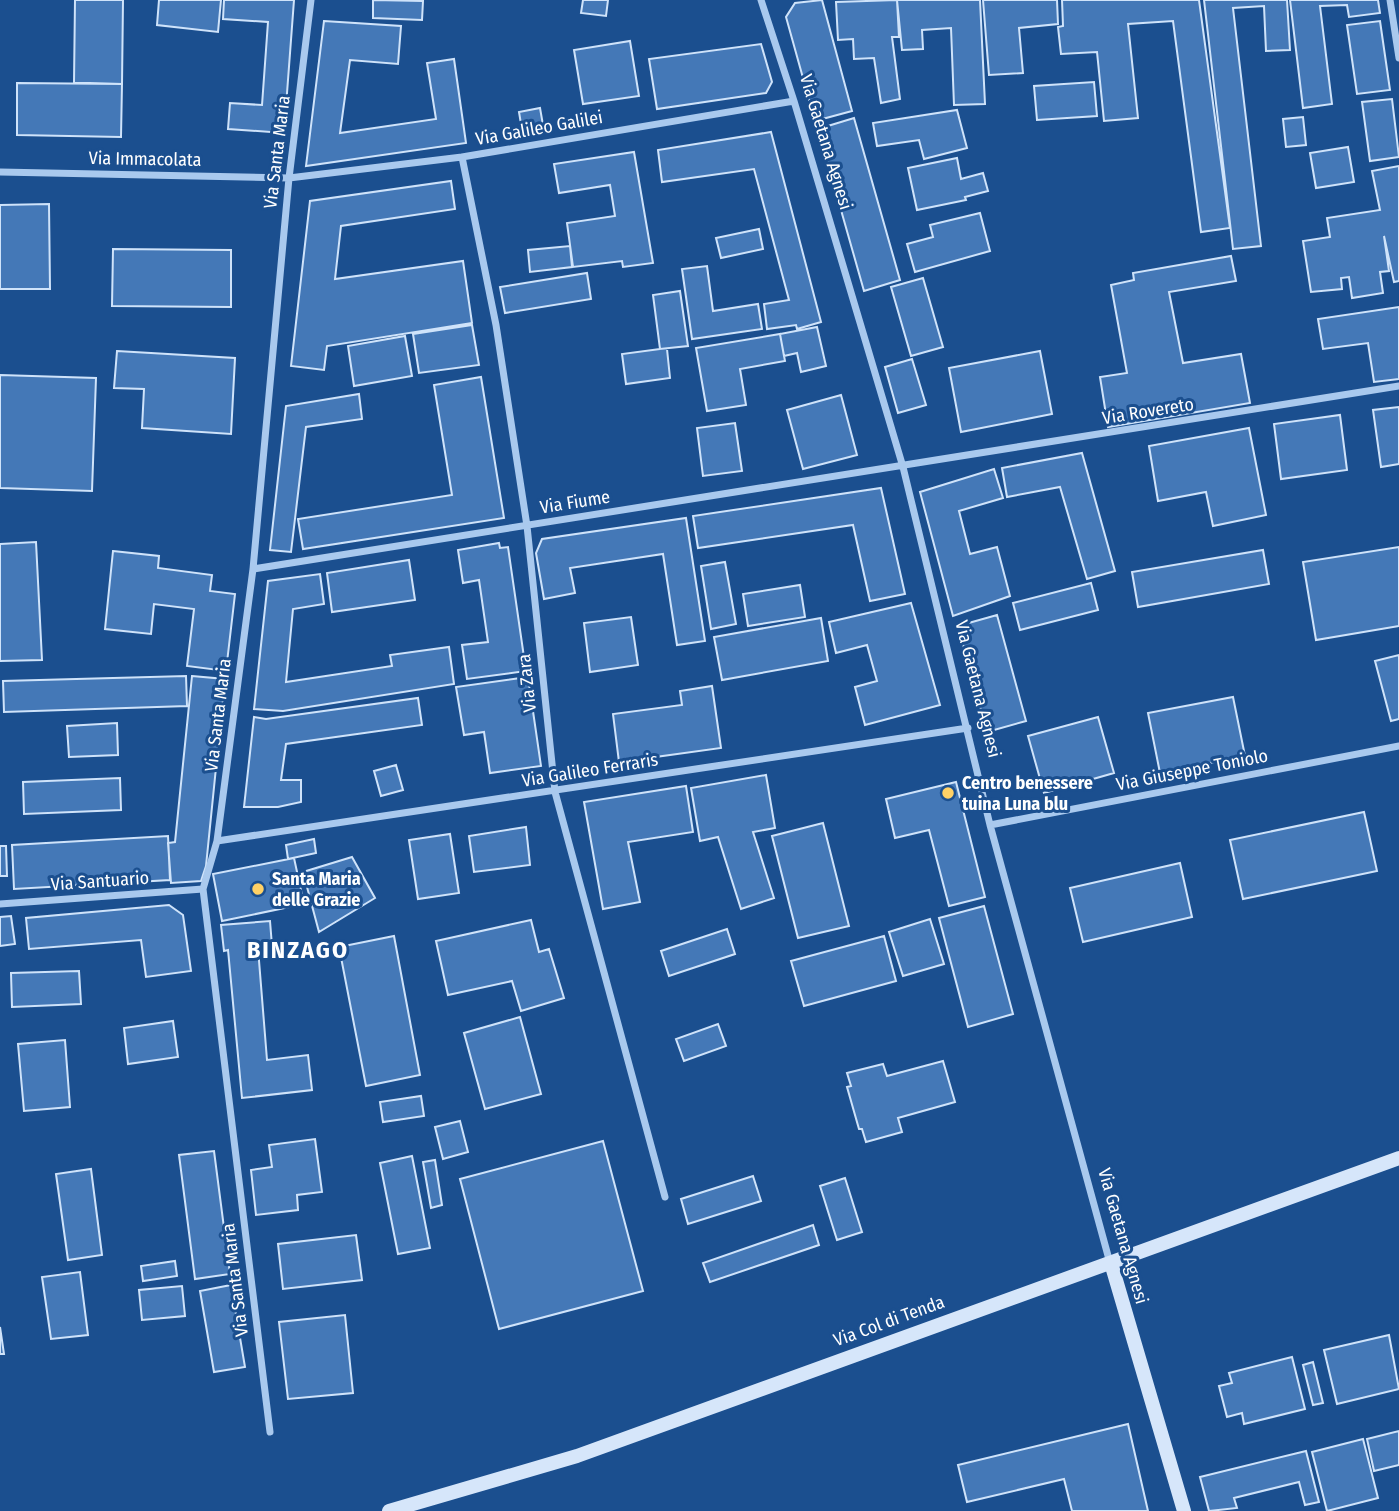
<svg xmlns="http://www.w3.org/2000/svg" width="1399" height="1511" font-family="'Fira Sans Condensed',sans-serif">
	<rect width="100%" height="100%" fill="#1b4f8f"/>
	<path fill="#4478b7" stroke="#cfe3fa" stroke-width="2" d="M75 0H123L122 84 74 83Z
		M159 0H221L218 32 157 25Z
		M224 0H294L284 133 228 129 230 103 262 105 268 22 223 19Z
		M373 0 423 1 422 20 373 18Z
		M583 0H608L606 16 581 13Z
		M822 0 852 111 815 121 786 17 795 3Z
		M897 0 899 37H892L900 99 881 103 874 58 854 59 853 39 838 40 836 2Z
		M897 0H980L985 104 954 105 951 28 922 30 923 49 902 50Z
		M983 0H1057L1058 24 1019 28 1023 73 989 75Z
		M1062 0H1199L1230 228 1201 232 1173 21 1128 24 1138 118 1104 121 1097 52 1061 54 1058 27 1063 26Z
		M1204 0H1287L1290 50 1266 51 1264 6 1233 8 1261 246 1233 249Z
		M1290 0H1378L1380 13 1349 17 1347 5 1320 6 1332 104 1303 108Z
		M324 21 401 26 398 64 350 60 340 133 436 119 427 63 454 59 466 143 306 166Z
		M1380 21 1390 90 1357 94 1347 25Z
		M630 41 639 96 583 104 574 50Z
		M761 44 772 82 766 93 657 109 649 59Z
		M1094 82 1097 116 1037 120 1034 86Z
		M17 83 122 84 121 137 17 135Z
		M1392 99 1399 157 1370 161 1362 102Z
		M540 108 543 125 522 130 519 112Z
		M957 110 967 148 924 159 919 140 877 146 873 123Z
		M1303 117 1306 145 1286 147 1283 119Z
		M854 118 900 280 864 291 818 129Z
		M771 132 821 322 797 329 796 325 767 329 764 304 789 300 754 169 662 182 658 150Z
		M1348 147 1354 182 1316 188 1310 153Z
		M634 152 653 263 623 267 622 261 573 267 567 223 615 216 610 185 559 193 554 164Z
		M957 158 961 179 983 173 988 191 965 197 966 200 917 210 908 168Z
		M1399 166V281L1394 282 1384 236 1389 271 1380 272 1383 293 1352 298 1349 277 1341 278 1342 289 1311 292 1303 241 1330 237 1327 218 1380 210 1372 171Z
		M451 181 455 209 341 226 335 279 463 261 472 323 327 346 324 370 291 366 310 201Z
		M49 204 50 289H0V205Z
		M980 213 990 251 915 272 907 244 933 237 930 225Z
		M759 229 763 249 721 258 716 238Z
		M570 246 572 267 530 272 528 250Z
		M113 249 231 250V307L112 306Z
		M1231 256 1236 281 1169 292 1183 363 1241 354 1250 403 1108 427 1100 377 1127 373 1111 285 1134 280 1133 273Z
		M707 266 713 311 758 304 762 329 692 339 682 269Z
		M587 273 591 299 505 313 500 287Z
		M923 278 943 347 911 356 891 287Z
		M680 291 688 346 660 349 653 295Z
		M1399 307V379L1374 382 1368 343 1323 349 1318 319Z
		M472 325 479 365 419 373 413 334Z
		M817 327 826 366 801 372 797 353 784 356 780 334Z
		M780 334 785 361 740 369 746 405 707 411 696 348Z
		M405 336 412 376 354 386 348 346Z
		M660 349H667L670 378 626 384 622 354Z
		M117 351 235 358 231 434 142 428 144 389 114 388Z
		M1040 351 1052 414 961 432 949 368Z
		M912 359 926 405 898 413 885 367Z
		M0 375 96 378 92 491 0 488Z
		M481 377 504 518 303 549 298 519 452 495 434 385Z
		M359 394 362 419 306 427 291 552 270 550 286 406Z
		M841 395 857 455 803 469 787 410Z
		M1399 407V464L1381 467 1373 410Z
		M1340 415 1347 470 1281 479 1274 424Z
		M735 423 742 471 703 476 697 428Z
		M1249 428 1266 515 1213 526 1206 492 1158 501 1149 446Z
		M1082 453 1115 571 1087 579 1060 487 1007 497 1002 468Z
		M994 469 1003 498 959 511 970 554 997 547 1010 596 953 616 920 492Z
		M881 488 905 594 870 601 853 525 698 548 693 516Z
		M686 518 705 641 677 645 663 554 570 568 575 593 544 599 536 553 542 539Z
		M36 542 42 660 0 661V544Z
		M499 543 500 548 508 547 526 671 467 679 462 645 488 642 479 580 463 583 458 550Z
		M1399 547V626L1316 640 1303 562Z
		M1263 550 1269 584 1138 607 1132 572Z
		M113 551 159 556 158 568 212 575 210 591 235 594 226 671 187 666 194 609 154 604 151 634 105 629Z
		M409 560 415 600 332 612 327 573Z
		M725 562 736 624 711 629 701 566Z
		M320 574 324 604 293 609 286 682 392 666 390 655 449 647 454 684 283 711 254 709 268 581Z
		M1091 583 1098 610 1020 630 1013 603Z
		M800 585 805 617 748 626 743 594Z
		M911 603 940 705 865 725 855 687 877 681 867 645 836 653 829 622Z
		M997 615 1026 721 987 732 958 626Z
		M631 617 638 665 590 672 584 623Z
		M821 618 828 661 722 680 714 637Z
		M1399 655V719L1391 721 1375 661Z
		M186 676 187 706 4 712 3 681Z
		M192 676 225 679 206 866 201 881 171 883 168 843 175 842Z
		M528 677 541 766 490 773 484 732 464 735 456 687Z
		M712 686 721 748 619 762 613 714 682 705 680 691Z
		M1233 697 1245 756 1160 773 1148 713Z
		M418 698 422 725 286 744 281 780H301V802L278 807H244L254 717 266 719Z
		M1098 717 1114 773 1044 793 1028 736Z
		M117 723 118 755 69 757 67 726Z
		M396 765 403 790 381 796 374 771Z
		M766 775 775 828 753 832 774 898 741 909 718 837 700 841 691 788Z
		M120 778 121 810 24 814 23 782Z
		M956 782 985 897 949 906 929 830 895 838 886 799Z
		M686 786 693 832 628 842 640 902 603 909 584 802Z
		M1364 812 1377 871 1243 899 1230 840Z
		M823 823 849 926 798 938 772 836Z
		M526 827 530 865 474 872 469 836Z
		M450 834 459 893 418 899 409 840Z
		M168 836 170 880 14 889 12 845Z
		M314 839 316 853 288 859 286 845Z
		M0 846H6L7 876H0Z
		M352 857 375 898 319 932 303 872Z
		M294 858 304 904 222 921 213 874Z
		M1180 863 1192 917 1083 942 1070 888Z
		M169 905 183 915 191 971 146 977 141 940 29 949 26 918Z
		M984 906 1013 1014 968 1027 939 918Z
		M11 916 15 944 0 946V917Z
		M930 919 944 964 903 976 889 932Z
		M531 920 539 952 549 949 564 998 521 1011 512 981 448 995 436 941Z
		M270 921 272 946 258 948 267 1060 308 1055 312 1090 242 1098 228 950 224 951 221 925Z
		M727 929 735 954 669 976 661 951Z
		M394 936 420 1075 366 1086 339 947Z
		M884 936 896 981 804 1006 791 961Z
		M79 971 81 1004 12 1007 11 973Z
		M520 1017 541 1094 485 1109 464 1033Z
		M173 1021 178 1057 128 1064 124 1028Z
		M718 1024 726 1046 684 1061 676 1039Z
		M65 1040 70 1107 24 1111 18 1044Z
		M943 1061 955 1102 898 1118 902 1132 866 1142 862 1129H859L847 1087 851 1086 847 1073 883 1064 887 1076Z
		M421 1096 424 1116 383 1122 380 1102Z
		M460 1121 468 1152 443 1159 435 1127Z
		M315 1139 322 1192 297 1195 298 1210 256 1215 251 1170 272 1167 269 1145Z
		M603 1141 643 1291 499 1329 460 1179Z
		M214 1151 230 1274 195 1279 179 1155Z
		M412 1156 430 1248 398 1254 380 1163Z
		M435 1160 442 1205 431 1208 423 1162Z
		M91 1169 102 1255 68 1260 56 1174Z
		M753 1176 761 1201 688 1224 681 1199Z
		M845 1178 862 1232 837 1240 820 1186Z
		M813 1225 819 1245 710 1282 703 1263Z
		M356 1235 362 1280 283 1289 278 1244Z
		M175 1261 177 1276 143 1281 141 1266Z
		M80 1272 88 1335 51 1339 42 1277Z
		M231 1285 245 1367 214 1372 200 1291Z
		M182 1286 185 1316 142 1320 139 1290Z
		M345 1315 353 1393 288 1399 279 1322Z
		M0 1327 4 1354H0Z
		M1389 1335 1399 1389 1337 1404 1324 1350Z
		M1292 1357 1305 1409 1244 1424 1242 1413 1227 1417 1219 1386 1232 1383 1229 1373Z
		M1313 1362 1323 1403 1313 1405 1303 1365Z
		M1128 1424 1148 1511H1072L1064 1479 967 1502 958 1465Z
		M1399 1431V1465L1374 1471 1367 1439Z
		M1363 1439 1378 1498 1327 1511 1312 1452Z
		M1306 1451 1319 1502 1305 1505 1299 1482 1234 1498 1237 1508 1209 1511 1200 1477Z"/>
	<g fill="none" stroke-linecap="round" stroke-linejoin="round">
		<path stroke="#a9c9ee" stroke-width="7" d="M761 0 794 101 903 467 990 825 1110 1263
			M1390 0 1399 58
			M462 157 496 325 527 526 555 792 665 1197
			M0 172 289 178 462 157 794 101
			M253 569 1399 386
			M990 825 1399 746
			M217 841 968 728
			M0 904 203 889
			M270 1432 203 889 217 841 253 569 289 178 311 0"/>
		<path stroke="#d6e6fa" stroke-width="14" d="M1111 1263 1184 1511
			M389 1511 577 1456 1399 1158"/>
	</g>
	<g fill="#ffd166" stroke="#1b4f8f" stroke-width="2.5">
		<circle cx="948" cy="793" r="7"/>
		<circle cx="258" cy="889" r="7"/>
	</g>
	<g text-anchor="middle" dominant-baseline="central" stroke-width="6" stroke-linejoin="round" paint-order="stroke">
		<g font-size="18" fill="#fff" stroke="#1b4f8f">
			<text transform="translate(539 128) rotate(-10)">Via Galileo Galilei</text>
			<text transform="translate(826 142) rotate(73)">Via Gaetana Agnesi</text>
			<text transform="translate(277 152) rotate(-83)">Via Santa Maria</text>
			<text transform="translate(145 159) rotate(1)">Via Immacolata</text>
			<text transform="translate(1148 411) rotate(-9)">Via Rovereto</text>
			<text transform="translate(575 502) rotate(-9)">Via Fiume</text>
			<text transform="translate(527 683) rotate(-96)">Via Zara</text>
			<text transform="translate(978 689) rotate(76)">Via Gaetana Agnesi</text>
			<text transform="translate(218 715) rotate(-83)">Via Santa Maria</text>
			<text transform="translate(590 770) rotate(-9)">Via Galileo Ferraris</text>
			<text transform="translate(1192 770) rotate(-11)">Via Giuseppe Toniolo</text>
			<text transform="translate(100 881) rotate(-4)">Via Santuario</text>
			<text transform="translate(1123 1236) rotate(74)">Via Gaetana Agnesi</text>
			<text transform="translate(235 1280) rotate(-97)">Via Santa Maria</text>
			<text transform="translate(889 1321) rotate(-20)">Via Col di Tenda</text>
		</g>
		<g font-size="18" font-weight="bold" fill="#fff" stroke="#1b4f8f" text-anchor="start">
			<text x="962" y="783">Centro benessere<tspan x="962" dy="21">tuina Luna blu</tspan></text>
			<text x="272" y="879">Santa Maria<tspan x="272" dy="21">delle Grazie</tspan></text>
		</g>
		<g font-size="24" font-weight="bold" letter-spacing="2" fill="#fff" stroke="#1b4f8f">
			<text x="298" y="950">BINZAGO</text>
		</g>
	</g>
</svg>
